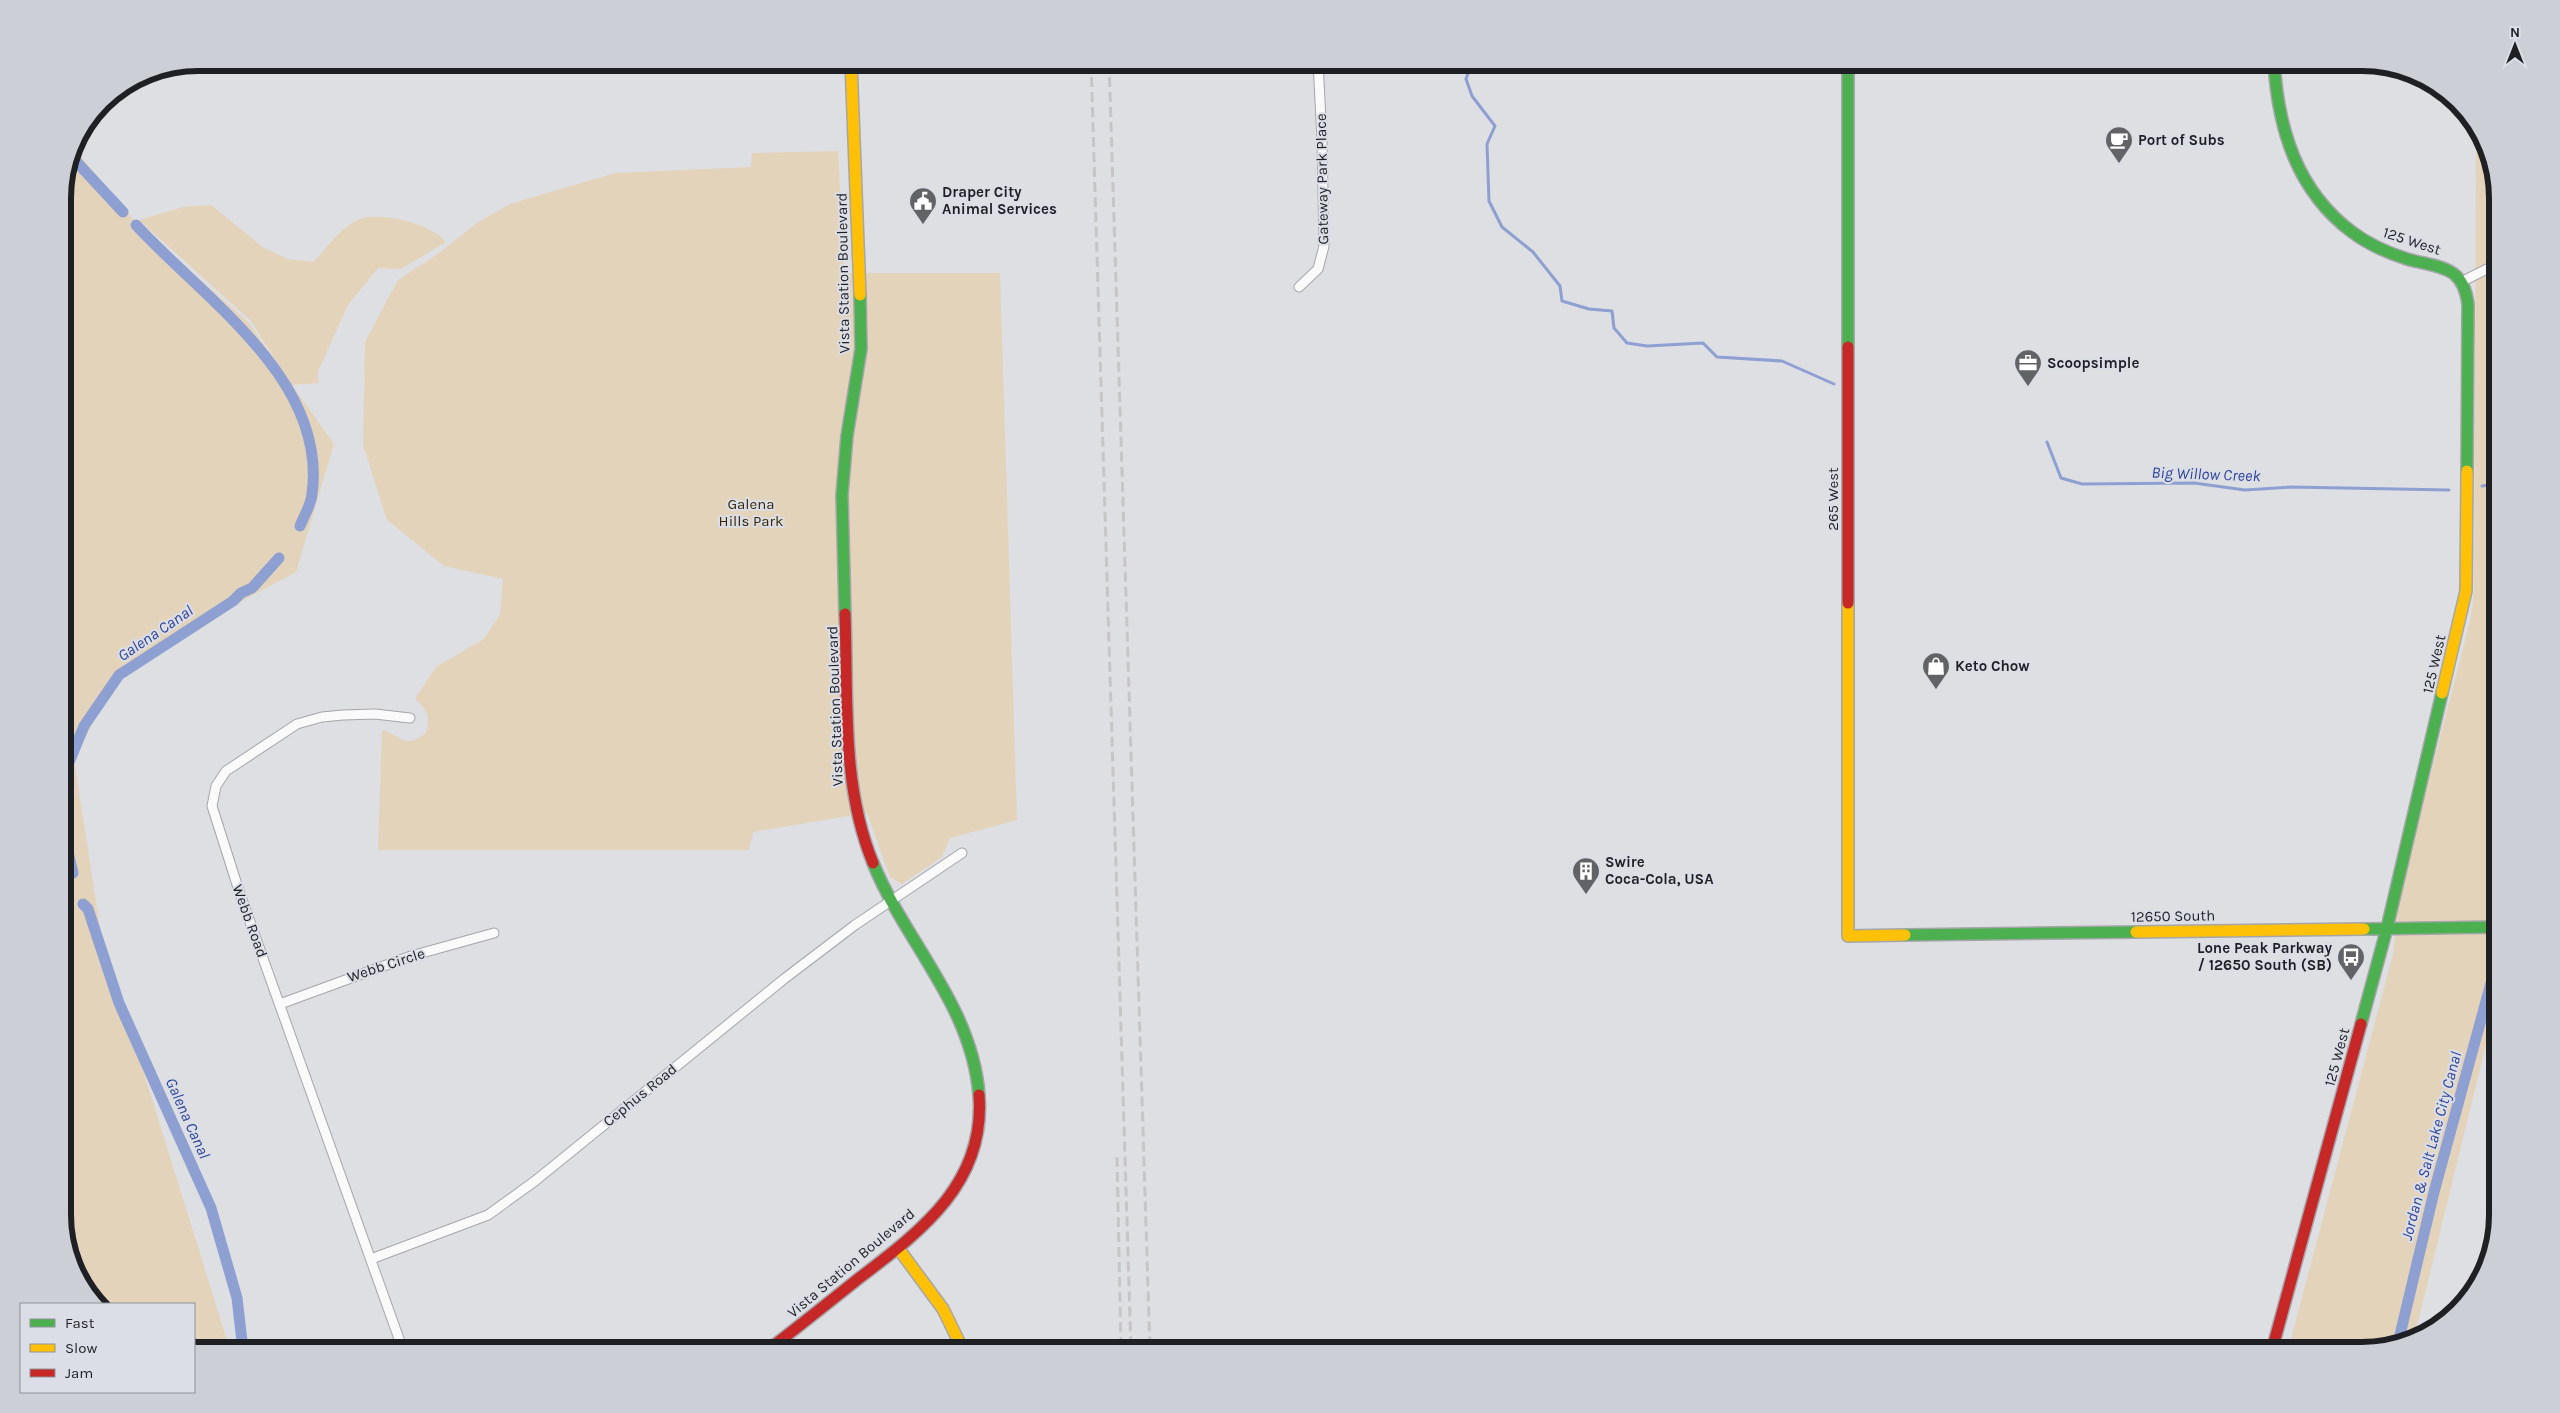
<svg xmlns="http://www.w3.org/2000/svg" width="2560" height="1413" font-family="Karla,sans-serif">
	<rect width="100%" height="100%" fill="#dedfe3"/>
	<path fill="#e4d3bb" d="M2476 128 2497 190V1000L2415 1334 2362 1350H2288L2393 954 2399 897 2470 621 2474 592Z
		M73 147 133 219 249 323 281 369 251 321 139 220 183 207 211 205 264 248 288 259 314 262C326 248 344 223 363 218 386 213 431 224 446 242L401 269 378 268 348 305 318 371 319 383 292 385 334 444 296 572 123 665 74 759 101 935 230 1350 194 1349V1304H102L85 1290 63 1224V190Z
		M838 151 844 273H1000L1017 820 950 838 942 857 902 884 890 877 867 813 753 832 749 850H378L382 730C403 736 403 750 426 733 430 718 428 709 415 699L436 667 484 639 500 614 503 579 444 566 387 520 363 445 365 342 398 280 439 253 477 223 510 204 615 173 751 167 752 153Z"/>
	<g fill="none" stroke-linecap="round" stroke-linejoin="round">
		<path stroke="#8e9fd1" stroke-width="3" d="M1472 62 1466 79 1472 96 1495 126 1487 144 1489 201 1502 227 1533 252 1560 286 1562 301 1589 309 1612 311 1614 328 1627 343 1647 346 1703 343 1717 357 1782 361 1834 384
			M2047 442 2061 478 2082 484 2194 483 2245 490 2291 487 2449 490
			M2482 486 2497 484"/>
		<path stroke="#8e9fd1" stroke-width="11" d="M71 156 123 212
			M136 225C204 299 328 380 312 494 311 505 304 516 300 526
			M73 873 68 852 65 772 84 726 119 675 233 601 241 593 252 588 279 558
			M83 904 88 909 119 1003 211 1208 237 1298 243 1350
			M2399 1339 2434 1192 2497 961"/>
		<g stroke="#a5a6aa" stroke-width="11">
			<path id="street" d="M2461 282 2497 264
				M1299 287 1318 269 1324 246 1322 139 1318 62
				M280 1004 411 956 494 933
				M371 1259 488 1215 535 1181 784 979 855 925 962 853
				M403 1350 240 894 212 806 216 786 226 771 297 724 322 717 343 715 375 714 410 718"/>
		</g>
		<g stroke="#a5a6aa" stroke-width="14">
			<path id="fast" d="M1848 62V347
				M2274 62C2278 129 2297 191 2352 232 2368 244 2388 253 2407 259 2438 268 2463 264 2468 304L2467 471
				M845 614 842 495 847 436 861 349 860 295
				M873 863C905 942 972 1005 979 1095
				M2364 929 2497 927
				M1905 935 2136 932
				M2361 1024 2387 928 2442 693"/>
		</g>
		<g stroke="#a5a6aa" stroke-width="14">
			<path id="slow" d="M851 62 860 295
				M1848 603V936L1905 935
				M2442 693 2466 591 2467 471
				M2136 932 2364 929
				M898 1248 943 1309 963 1350"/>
		</g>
		<g stroke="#a5a6aa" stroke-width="14">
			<path id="jam" d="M1848 347V603
				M845 614C848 697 841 785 873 863
				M768 1350C798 1327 828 1303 858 1279 921 1231 986 1183 979 1095
				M2272 1350 2361 1024"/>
		</g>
		<use href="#street" stroke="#fafafb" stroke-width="9"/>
		<use href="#fast" stroke="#4caf50" stroke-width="11"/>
		<use href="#slow" stroke="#ffc107" stroke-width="11"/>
		<use href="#jam" stroke="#c62828" stroke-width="11"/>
		<path stroke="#c6c6c7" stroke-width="3" stroke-dasharray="10 5" stroke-linecap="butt" d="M1091 62 1131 1350
			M1109 62 1150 1350
			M1117 1157 1121 1350"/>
	</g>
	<defs>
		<g id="cafe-pin" transform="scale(1.4375)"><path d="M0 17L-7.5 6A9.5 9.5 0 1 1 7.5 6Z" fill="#626366" stroke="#dbdee6"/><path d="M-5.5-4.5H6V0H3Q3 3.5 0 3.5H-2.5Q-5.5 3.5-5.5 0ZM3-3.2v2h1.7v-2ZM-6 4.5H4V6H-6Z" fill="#fff"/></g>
		<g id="civic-pin" transform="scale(1.4375)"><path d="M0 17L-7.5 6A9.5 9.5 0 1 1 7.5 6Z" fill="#626366" stroke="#dbdee6"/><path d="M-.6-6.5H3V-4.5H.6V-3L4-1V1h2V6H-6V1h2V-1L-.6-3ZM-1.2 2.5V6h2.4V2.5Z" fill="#fff"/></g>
		<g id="office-pin" transform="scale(1.4375)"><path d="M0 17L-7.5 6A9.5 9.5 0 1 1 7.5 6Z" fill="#626366" stroke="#dbdee6"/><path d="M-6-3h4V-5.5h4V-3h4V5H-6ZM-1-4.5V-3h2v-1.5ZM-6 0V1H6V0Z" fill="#fff"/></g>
		<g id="shop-pin" transform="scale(1.4375)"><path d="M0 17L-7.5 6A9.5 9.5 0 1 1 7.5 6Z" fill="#626366" stroke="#dbdee6"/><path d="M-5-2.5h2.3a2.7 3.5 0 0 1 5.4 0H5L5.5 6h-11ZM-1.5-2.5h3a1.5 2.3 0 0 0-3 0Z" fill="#fff"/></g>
		<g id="building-pin" transform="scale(1.4375)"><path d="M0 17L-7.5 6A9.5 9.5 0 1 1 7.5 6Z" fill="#626366" stroke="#dbdee6"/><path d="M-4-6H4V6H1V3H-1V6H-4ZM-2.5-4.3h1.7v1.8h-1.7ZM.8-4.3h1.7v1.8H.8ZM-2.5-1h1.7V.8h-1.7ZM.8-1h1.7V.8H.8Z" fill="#fff"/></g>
		<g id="bus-pin" transform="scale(1.4375)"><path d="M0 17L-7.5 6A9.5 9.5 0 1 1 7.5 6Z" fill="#626366" stroke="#dbdee6"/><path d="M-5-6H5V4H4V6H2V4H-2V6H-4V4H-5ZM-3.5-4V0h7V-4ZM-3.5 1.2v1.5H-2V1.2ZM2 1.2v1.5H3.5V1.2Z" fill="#fff"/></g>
	</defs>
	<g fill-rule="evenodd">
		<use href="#cafe-pin" x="2119" y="140"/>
		<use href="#civic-pin" x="923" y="201"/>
		<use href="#office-pin" x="2028" y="363"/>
		<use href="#shop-pin" x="1936" y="666"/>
		<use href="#building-pin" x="1586" y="871"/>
		<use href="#bus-pin" x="2351" y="957"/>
	</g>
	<g text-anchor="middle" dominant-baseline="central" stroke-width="4" stroke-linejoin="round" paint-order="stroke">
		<g font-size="15" font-weight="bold" fill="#1f2023" stroke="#dbdee6" text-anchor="start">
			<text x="2138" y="140">Port of Subs</text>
			<text x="942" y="192">Draper City<tspan x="942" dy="17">Animal Services</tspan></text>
			<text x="2047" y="363">Scoopsimple</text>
			<text x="1955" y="666">Keto Chow</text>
			<text x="1605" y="862">Swire<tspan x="1605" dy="17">Coca-Cola, USA</tspan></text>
			<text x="2332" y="948" text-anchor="end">Lone Peak Parkway<tspan x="2332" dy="17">/ 12650 South (SB)</tspan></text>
		</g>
		<g font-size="15" fill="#1f2023" stroke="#dbdee6">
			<text transform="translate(1322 179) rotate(-91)">Gateway Park Place</text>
			<text transform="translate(2412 241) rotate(18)">125 West</text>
			<text transform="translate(843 273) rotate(-91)">Vista Station Boulevard</text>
			<text transform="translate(1833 499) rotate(-90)">265 West</text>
			<text transform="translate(2434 664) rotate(-77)">125 West</text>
			<text transform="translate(835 706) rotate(-92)">Vista Station Boulevard</text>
			<text transform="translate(2173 916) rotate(-1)">12650 South</text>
			<text transform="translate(250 921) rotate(70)">Webb Road</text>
			<text transform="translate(386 965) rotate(-18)">Webb Circle</text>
			<text transform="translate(2337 1057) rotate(-75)">125 West</text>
			<text transform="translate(640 1095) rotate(-39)">Cephus Road</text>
			<text transform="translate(851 1263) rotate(-40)">Vista Station Boulevard</text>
		</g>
		<g font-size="15" fill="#3a2605" stroke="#dbdee6">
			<text x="751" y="504">Galena<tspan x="751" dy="17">Hills Park</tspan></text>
		</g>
		<g font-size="16" font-style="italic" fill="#2e4498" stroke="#dbdee6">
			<text transform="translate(2206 474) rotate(2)">Big Willow Creek</text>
			<text transform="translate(155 633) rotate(-34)">Galena Canal</text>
			<text transform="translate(188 1118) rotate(66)">Galena Canal</text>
			<text transform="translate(2431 1146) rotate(-75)">Jordan &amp; Salt Lake City Canal</text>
		</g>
	</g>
	<path d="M0 0H2560V1413H0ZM198 71H2362A127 127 0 0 1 2489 198V1215A127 127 0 0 1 2362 1342H198A127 127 0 0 1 71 1215V198A127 127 0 0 1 198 71Z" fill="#cccfd6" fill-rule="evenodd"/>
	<path fill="none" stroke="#1f2023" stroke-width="6" d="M198 71H2362A127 127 0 0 1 2489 198V1215A127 127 0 0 1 2362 1342H198A127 127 0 0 1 71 1215V198A127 127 0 0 1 198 71Z"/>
	<rect x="20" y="1303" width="175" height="90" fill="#dbdee6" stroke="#909298"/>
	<rect x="30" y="1319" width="25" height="8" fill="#4caf50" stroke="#909298"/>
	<text x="65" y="1328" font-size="15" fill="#1f2023">Fast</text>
	<rect x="30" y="1344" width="25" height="8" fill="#ffc107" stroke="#909298"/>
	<text x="65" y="1353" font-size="15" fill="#1f2023">Slow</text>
	<rect x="30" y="1369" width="25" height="8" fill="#c62828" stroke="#909298"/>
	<text x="65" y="1378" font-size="15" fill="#1f2023">Jam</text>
	<g transform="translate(2515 45)" stroke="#dbdee6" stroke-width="4" paint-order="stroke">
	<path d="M0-4L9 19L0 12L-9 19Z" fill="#1f2023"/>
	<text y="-8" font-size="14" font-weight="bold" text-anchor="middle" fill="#1f2023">N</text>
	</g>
</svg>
